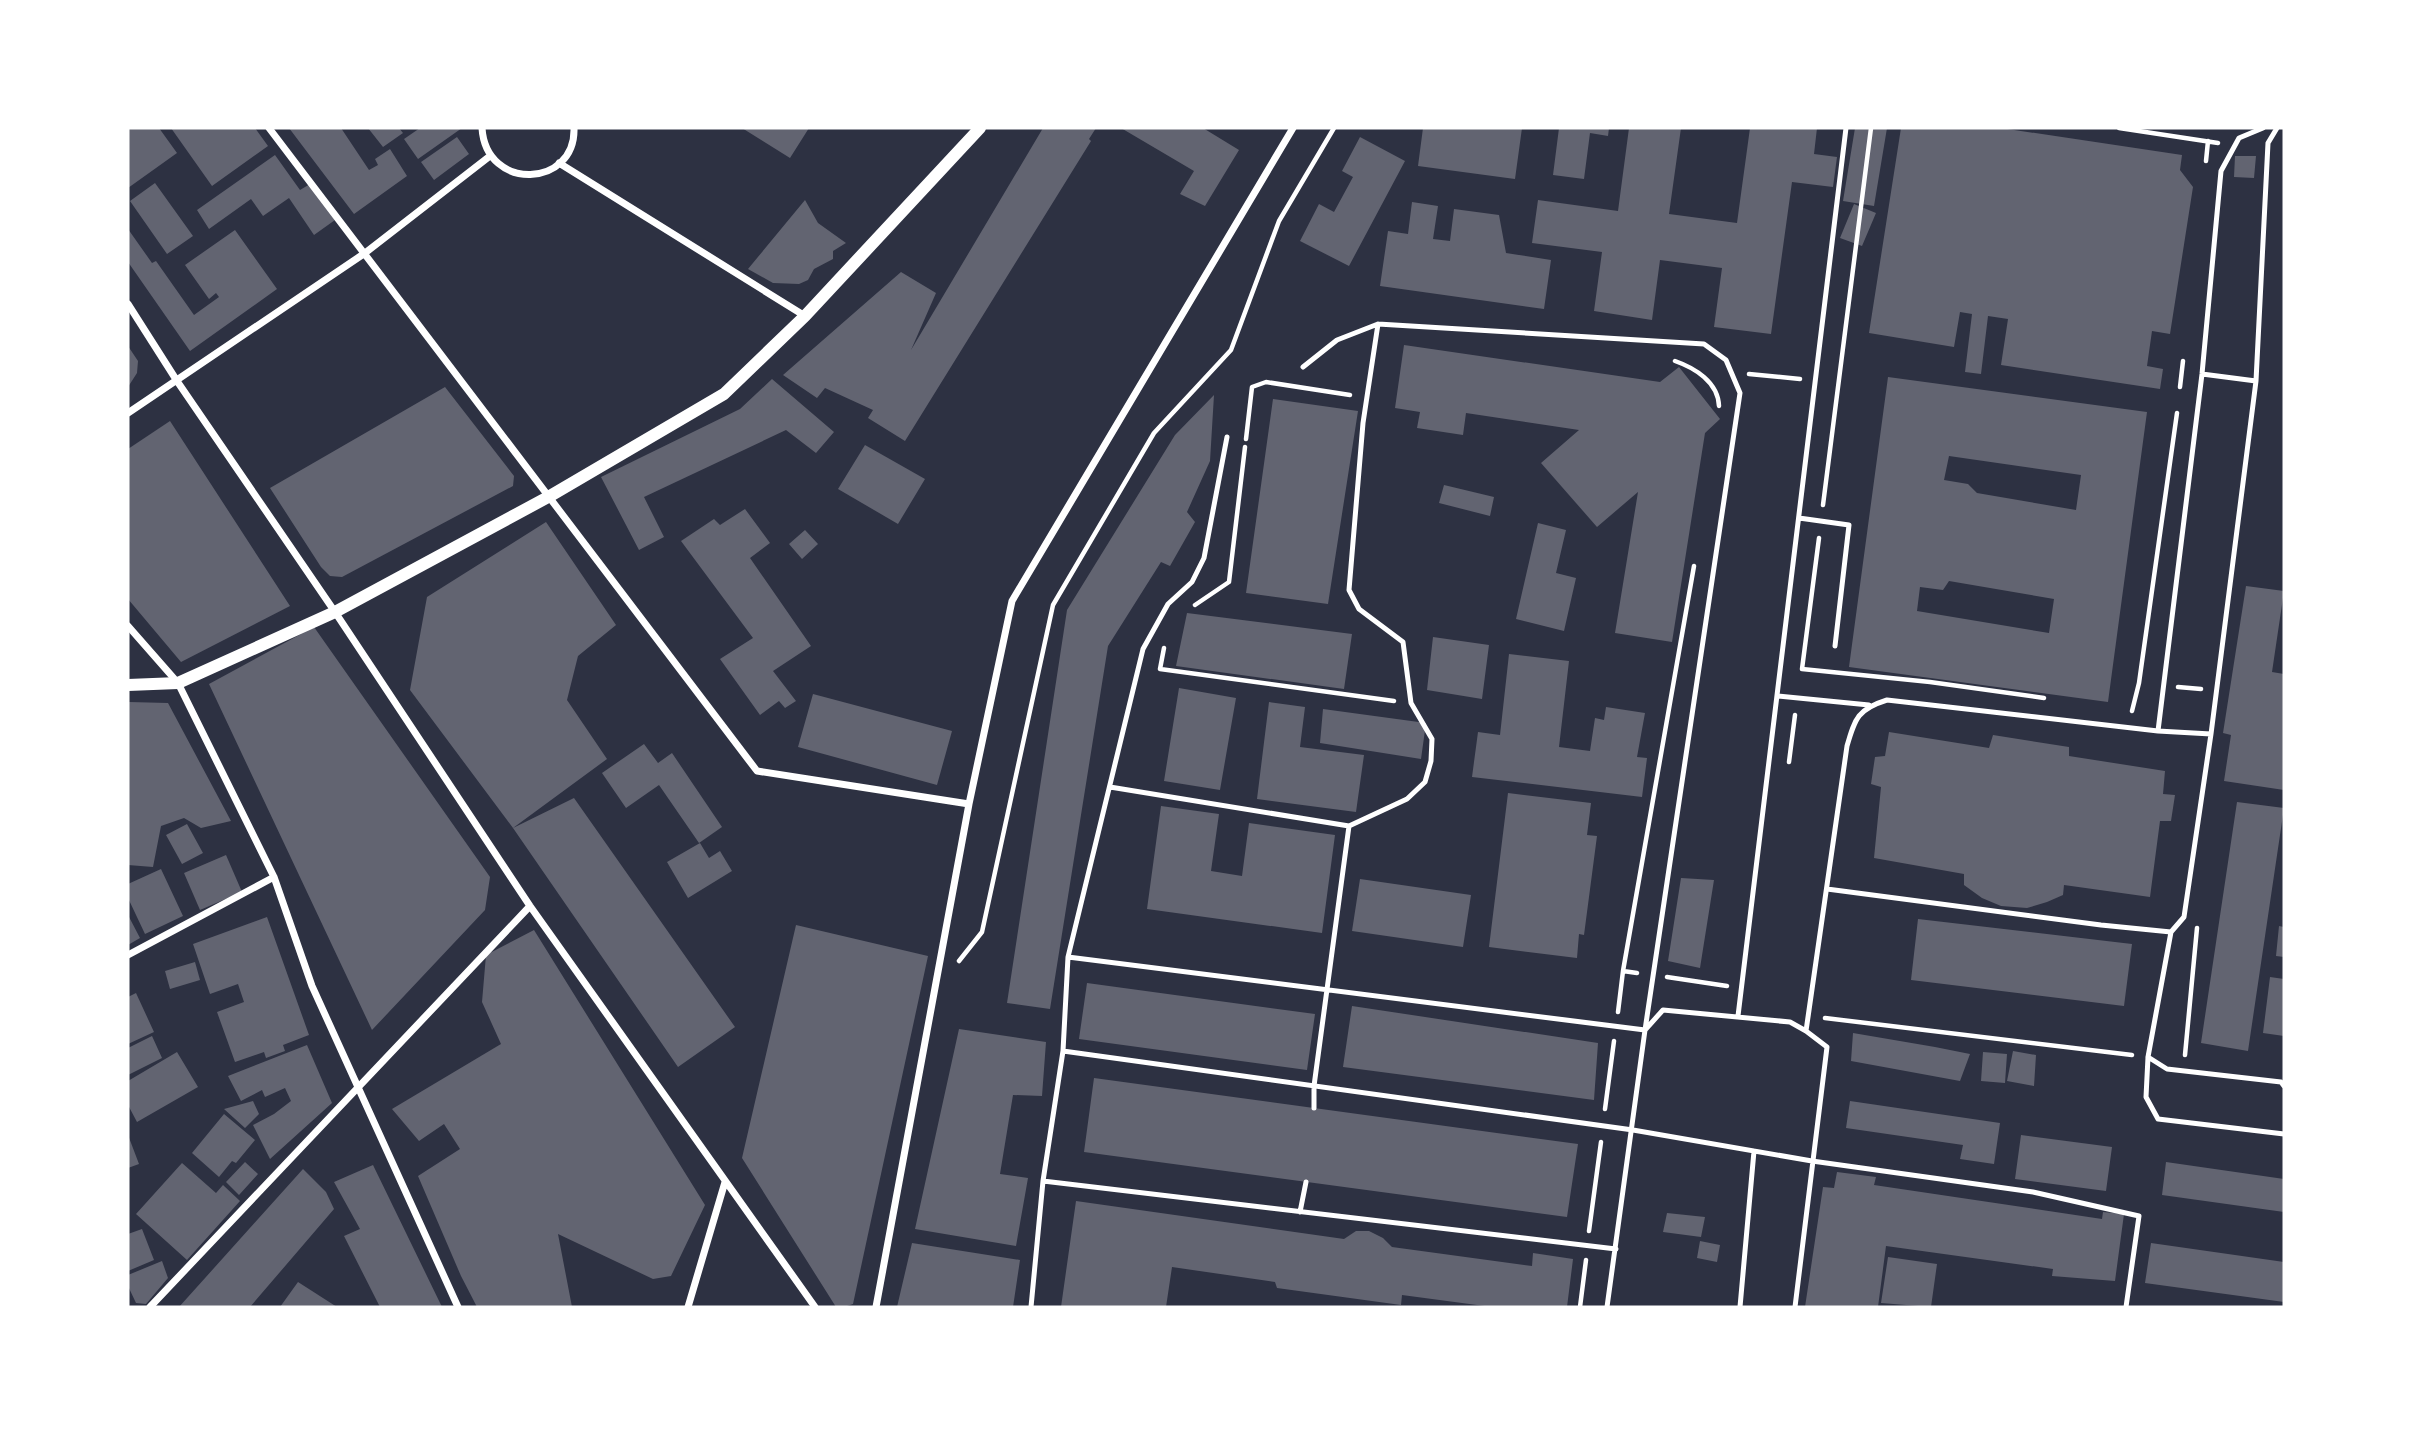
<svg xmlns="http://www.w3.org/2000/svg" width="2412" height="1435" font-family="Manrope,sans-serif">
	<rect width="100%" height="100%" fill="#2d3142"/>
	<path fill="#626471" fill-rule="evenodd" d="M128 128H159L177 153 128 188Z
		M171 128H255L268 146 212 186Z
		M289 128H341L369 170 378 165 375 159 390 149 407 176 354 214Z
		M368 128H399L403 133 383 147Z
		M420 128H462L418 159 404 139Z
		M742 128H809L790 158Z
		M1043 128H1096L1089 139 1091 141 905 441 868 418 873 410 825 388 817 398 783 375 901 272 936 293 911 350Z
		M1121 128H1203L1239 150 1205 206 1180 194 1194 171Z
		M1423 128H1522L1515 179 1418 166Z
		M1559 128H1609L1608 136 1590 133 1584 179 1553 175Z
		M1629 128H1681L1669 214 1737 223 1750 128H1817L1814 154 1837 157 1833 187 1792 182 1771 334 1714 327 1722 268 1660 260 1652 320 1594 311 1602 252 1532 243 1538 200 1618 211Z
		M1855 128H1887L1874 206 1843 201Z
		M1901 128H2001L2182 155 2180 170 2193 187 2170 334 2152 331 2147 366 2163 369 2160 389 2001 365 2008 319 1988 316 1981 374 1965 372 1972 314 1960 312 1954 347 1869 333Z
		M457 137 469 154 434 180 421 162Z
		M1360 137 1405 161 1349 266 1300 241 1319 204 1334 212 1353 177 1342 171Z
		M275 155 300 190 310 184 335 220 314 235 289 198 263 216 251 199 209 229 197 210Z
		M2235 156H2256L2254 178 2234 177Z
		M155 183 193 236 167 254 130 201Z
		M805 200 818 223 846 243 833 251V259L814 269 808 280 799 284 773 283 748 269Z
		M1412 202 1438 206 1433 239 1450 241 1454 209 1499 215 1506 253 1551 260 1544 309 1380 286 1388 231 1408 234Z
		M1854 204 1876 213 1862 246 1840 238Z
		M128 229 152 263 156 261 194 315 219 297 216 293 209 299 185 265 235 230 277 289 190 351 128 262Z
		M1404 345 1660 382 1679 367 1720 419 1705 433 1672 642 1615 633 1638 492 1597 527 1541 463 1579 430 1466 413 1463 435 1417 428 1420 412 1395 408Z
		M128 346 138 361 137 373 128 387Z
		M1888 377 2147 412 2108 702 1849 667ZM1949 456 2081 475 2076 510 1977 493 1968 484 1944 480ZM1949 581 2054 599 2049 633 1917 611 1920 587 1943 590Z
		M772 379 834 432 816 453 786 430 644 497 664 537 639 550 601 477 740 409Z
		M445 387 514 476 513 486 342 577 330 576 321 567 270 488Z
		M1214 395 1210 461 1187 512 1195 522 1170 566 1161 562 1108 646 1050 1009 1007 1003 1067 610 1175 435Z
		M1273 399 1358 411 1328 604 1246 593Z
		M170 421 290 606 181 662 128 599V449Z
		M865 445 925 479 898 524 838 489Z
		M1444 485 1494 497 1490 516 1439 503Z
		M745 509 770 543 750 558 811 646 773 671 796 701 785 708 779 701 760 715 720 659 753 638 681 541 714 519 720 525Z
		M546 522 616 625 578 656 567 700 607 759 513 828 574 798 735 1027 678 1067 513 828 410 690 427 597Z
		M1538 523 1566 530 1556 573 1576 578 1564 631 1516 619Z
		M805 530 818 544 802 559 789 544Z
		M2246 586 2284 591 2272 672 2284 674V790L2224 781 2231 735 2223 733Z
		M1187 613 1352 634 1344 689 1176 666Z
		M314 627 490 877 485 910 372 1030 209 684Z
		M1433 637 1489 645 1482 699 1427 690Z
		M1509 654 1569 661 1559 747 1590 751 1595 718 1604 720 1606 707 1645 713 1637 757 1647 758 1642 797 1472 777 1478 732 1500 735Z
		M1179 688 1236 698 1220 790 1164 781Z
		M813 694 952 731 937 785 798 747Z
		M129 702 168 703 231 821 201 828 184 818 161 826 153 867 128 865Z
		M1269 702 1305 707 1300 747 1364 755 1356 812 1257 799Z
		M1323 709 1426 723 1421 759 1320 743Z
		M1889 732 1989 748 1993 735 2069 747V756L2165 771 2163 794 2175 795 2171 821H2160L2150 897 2064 885 2063 895 2047 902 2027 908 2001 906 1982 898 1964 885V874L1874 858 1881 787 1871 784 1875 757 1885 756Z
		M644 744 658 763 672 753 722 827 699 843 659 785 626 808 602 773Z
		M1508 793 1591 803 1587 835 1597 836 1584 935 1579 934 1577 958 1489 947Z
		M2237 802 2284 808 2248 1051 2201 1043Z
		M1161 806 1219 814 1211 871 1242 876 1249 823 1335 835 1322 933 1147 909Z
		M187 824 203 853 182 864 166 835Z
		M700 843 709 858 720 851 732 871 688 898 667 862Z
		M226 855 242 892 200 910 184 873Z
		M161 869 183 916 145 934 128 898V884Z
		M1681 878 1714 880 1700 968 1668 961Z
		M1360 879 1471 895 1463 947 1352 931Z
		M128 915 140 938 128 945Z
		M267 917 309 1035 283 1045 285 1051 266 1058 264 1052 235 1062 217 1012 244 1002 238 984 210 994 193 944Z
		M1918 919 2132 944 2124 1006 1911 980Z
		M796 925 928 956 853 1304 844 1307H836L742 1158Z
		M2279 926 2284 927V957L2276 956Z
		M534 930 705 1205 671 1276 653 1279 558 1234 572 1307H477L461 1276 418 1176 460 1149 444 1124 419 1141 392 1109 501 1044 482 1002 486 955Z
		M195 962 200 980 170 989 165 971Z
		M2270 977 2284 979V1036L2263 1033Z
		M1087 983 1315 1014 1307 1070 1079 1039Z
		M136 993 154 1032 128 1044V997Z
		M1352 1006 1598 1043 1594 1100 1343 1067Z
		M959 1029 1046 1042 1042 1096 1013 1095 1000 1174 1028 1178 1016 1246 915 1229Z
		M1853 1033 1935 1047 1970 1054 1960 1081 1851 1061Z
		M152 1036 162 1058 128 1075V1048Z
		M307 1045 332 1103 270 1159 253 1125 274 1114 291 1101 285 1088 265 1097 262 1090 241 1101 228 1076Z
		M2013 1051 2036 1055 2034 1086 2007 1081Z
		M177 1052 198 1087 137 1122 128 1105V1081Z
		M1983 1052 2007 1054 2005 1083 1981 1081Z
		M1094 1078 1578 1144 1567 1217 1084 1152Z
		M253 1101 259 1114 245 1128 224 1109Z
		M1850 1101 2000 1123 1994 1164 1960 1159 1963 1145 1846 1128Z
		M224 1114 255 1140 236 1163 232 1161 219 1177 192 1153Z
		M128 1135 139 1164 128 1168Z
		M2021 1135 2112 1147 2106 1191 2015 1179Z
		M245 1162 258 1174 239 1195 226 1182Z
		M2166 1162 2284 1179V1212L2162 1195Z
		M182 1163 216 1193 223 1185 240 1201 187 1260 136 1214Z
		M373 1165 442 1307H380L344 1236 360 1229 334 1182Z
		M303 1169 326 1192 334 1209 250 1307H179Z
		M1837 1172 1876 1177 1874 1185 2102 1219 2103 1212 2124 1214 2115 1281 2052 1276 2053 1269 1886 1246 1878 1307H1805L1823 1187 1834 1188Z
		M1076 1201 1344 1239 1356 1231H1369L1383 1238 1392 1247 1532 1266 1533 1253 1573 1259 1567 1307H1492L1402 1295 1401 1305 1277 1288 1275 1282 1172 1267 1166 1307H1061Z
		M1667 1213 1705 1217 1701 1237 1663 1232Z
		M142 1229 154 1260 128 1271V1234Z
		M1700 1241 1720 1245 1717 1262 1697 1258Z
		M912 1243 1020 1260 1013 1307H897Z
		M2151 1243 2284 1262V1302L2145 1283Z
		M1888 1257 1937 1264 1931 1307 1881 1303Z
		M162 1261 168 1278 146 1304 136 1303 128 1286V1275Z
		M298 1282 337 1307H280Z"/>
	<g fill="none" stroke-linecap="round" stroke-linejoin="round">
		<path stroke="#fff" stroke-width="4.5" d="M2119 128 2218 143
			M2206 161 2208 141
			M1675 361C1695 368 1718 382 1719 406
			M1749 374 1800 379
			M2180 387 2183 361
			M1246 439 1252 387 1266 382 1350 395
			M1823 505 1871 128
			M1819 538 1802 669 1930 682 2044 698
			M1195 605 1229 582 1245 447
			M1164 648 1160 669 1394 701
			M2178 687 2201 689
			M2132 711 2139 683 2177 413
			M1789 762 1795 715
			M959 961 982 932 1053 605 1154 433 1231 350 1279 221 1334 128
			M1637 973 1623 971 1694 566
			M1667 977 1727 986
			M1618 1012 1623 971
			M1825 1018 2132 1055
			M2185 1055 2197 928
			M1605 1109 1614 1041
			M1589 1231 1601 1142
			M1580 1307 1586 1260"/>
		<path stroke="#fff" stroke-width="5" d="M1303 367 1337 340 1378 324 1704 344 1726 360 1740 393 1645 1030 1607 1307
			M2202 374 2256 381
			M1799 518 1849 525 1835 646
			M1777 696 1869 705
			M2158 731 2202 374 2221 171 2239 138 2263 128
			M1110 787 1349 826
			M1827 889 2101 925 2171 932 2184 917 2211 734 2256 381 2268 143 2277 128
			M2171 932 2148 1057 2146 1097 2158 1119 2284 1134
			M1068 957 1645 1030
			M1738 1016 1846 128
			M1645 1030 1663 1010 1790 1022 1806 1031 1827 1047 1795 1307
			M1806 1031 1847 746C1855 718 1858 709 1887 700L2158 731 2211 734
			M1063 1051 1068 957 1143 649 1168 604 1192 582 1204 558 1227 437
			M2148 1057 2167 1069 2281 1082 2284 1086
			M1314 1108V1086L1349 826 1407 799 1425 782 1431 761 1432 739 1411 703 1403 642 1359 609 1349 590 1363 423 1378 324
			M1043 1181 1616 1249
			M1300 1212 1306 1182
			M1031 1307 1043 1181 1063 1051 1633 1130 1812 1161 2033 1192 2139 1216 2126 1307
			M1740 1307 1754 1151"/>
		<path stroke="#fff" stroke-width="7" d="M269 128 757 771 969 804
			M482 128C486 192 576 188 574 128
			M559 163 805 316
			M128 304 177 381 335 612 530 906 815 1307
			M128 413 365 253 490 156
			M128 626 178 683 274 877 312 986 458 1307
			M128 955 274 877
			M150 1307 530 906
			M688 1307 725 1182
			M876 1307 969 804 1012 601 1293 128"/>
		<path stroke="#fff" stroke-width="12" d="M128 685 178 683 335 612 550 496 724 394 805 316 980 128"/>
	</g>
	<rect width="2412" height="1435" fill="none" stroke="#ffffff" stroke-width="259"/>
</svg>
